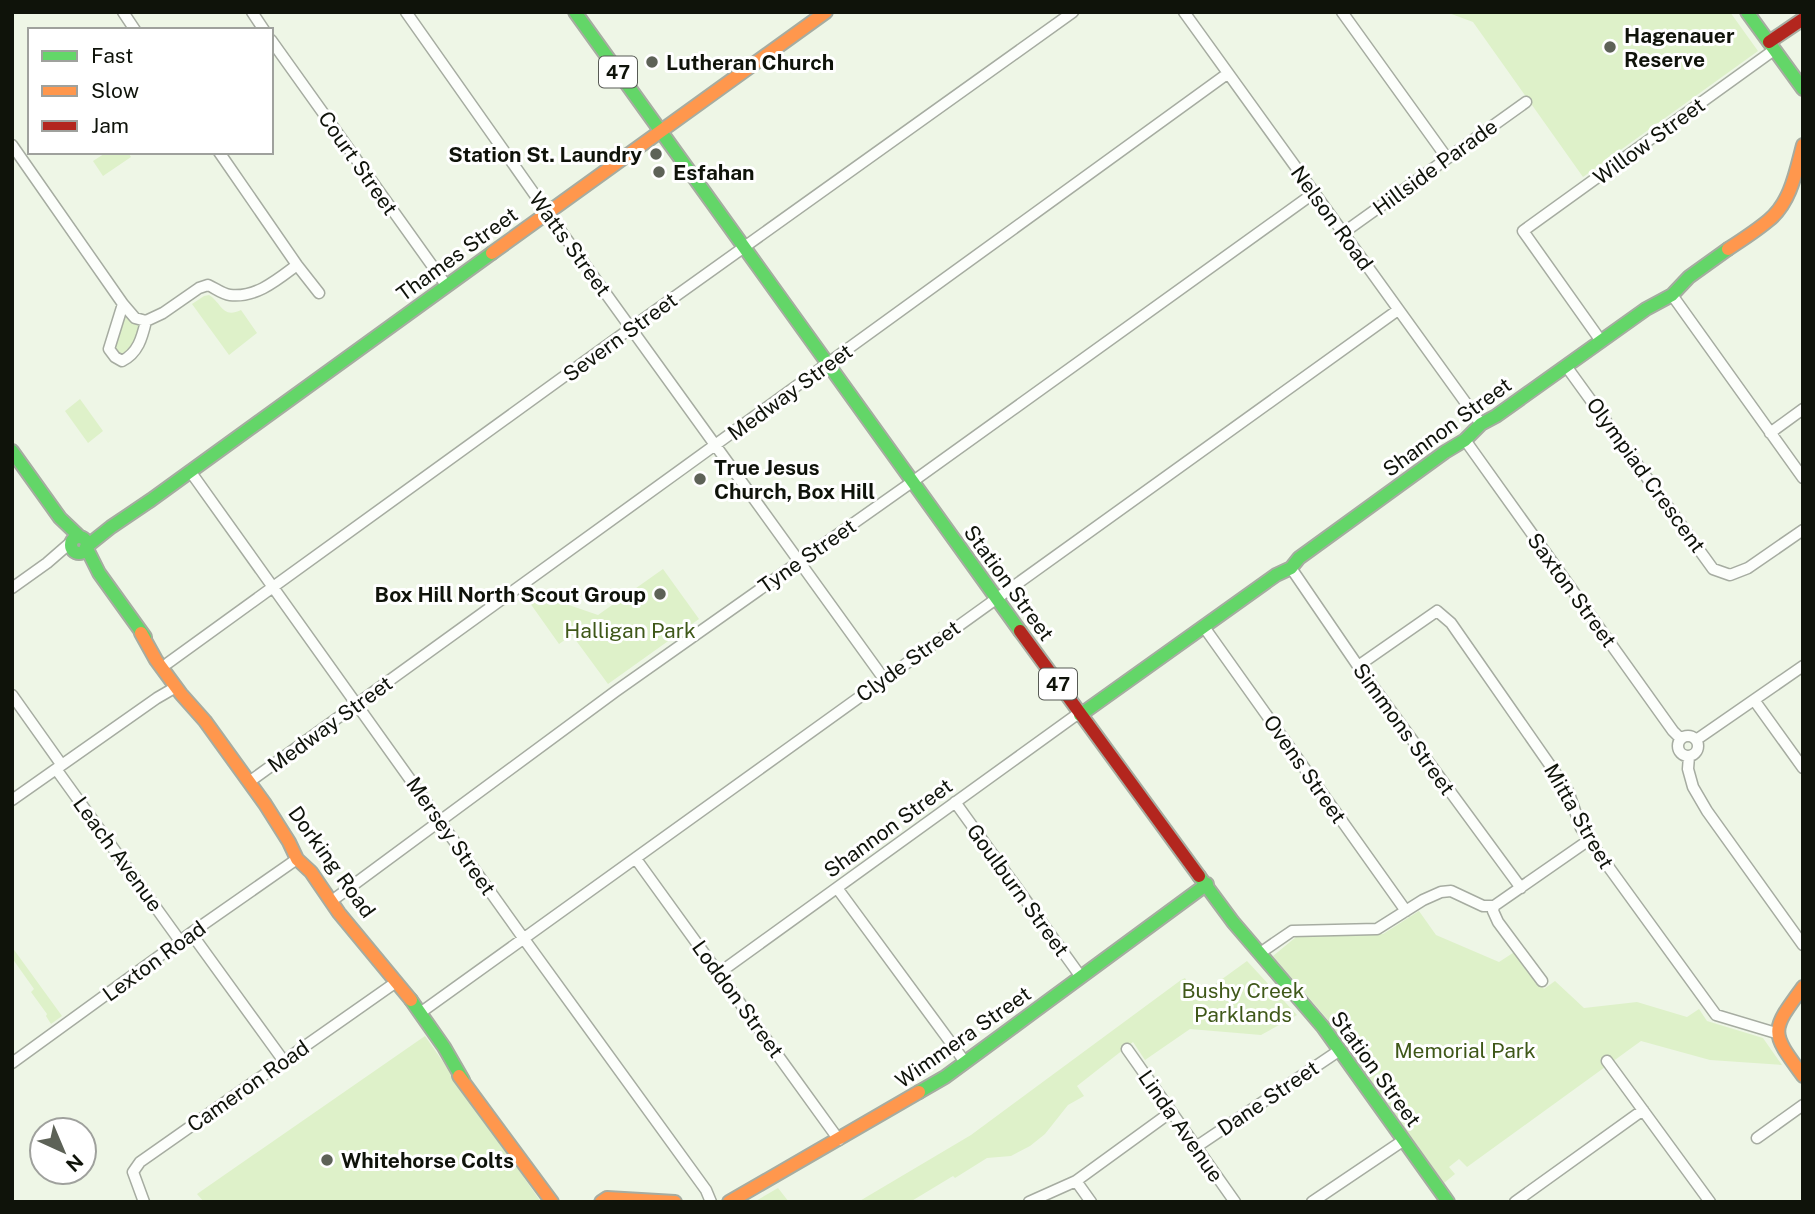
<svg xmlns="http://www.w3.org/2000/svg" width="1815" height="1214" font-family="'Public Sans',sans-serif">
	<rect width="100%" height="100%" fill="#eef6e6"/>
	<path fill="#def1c9" d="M1446 12H1730L1758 51 1583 177 1473 22Z
		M107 152H128L131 157 103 176 93 161Z
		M209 295C222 303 222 319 241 310L257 333 229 355 192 304 204 296Z
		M125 315 131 321 142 326V329L124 356 117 354 115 342Z
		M80 399 103 431 88 443 65 411Z
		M663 569 699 619 608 684 572 635 559 644 525 596 531 592 598 615Z
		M1419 911 1436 935 1499 962 1516 951 1544 989 1555 981 1584 1008 1637 1002 1687 1017 1699 1009 1707 1021 1763 1038 1782 1065 1710 1060 1641 1041 1467 1167 1459 1159 1449 1167 1455 1174 1444 1183 1328 1020 1273 956 1296 937 1383 934Z
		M12 947 62 1016 51 1024 46 1016 47 1014 31 992 34 989 12 958Z
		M1247 961 1297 1015 1261 1035 1190 1029 1145 1060 1133 1042 1077 1086 1084 1096 1068 1105 1045 1134 1030 1146 1011 1156 987 1158 955 1178 953 1176 910 1202H858L971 1135 1181 980 1185 978 1192 991 1207 990Z
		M425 1036 541 1202H204L197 1194Z
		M778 1188 789 1202H754Z"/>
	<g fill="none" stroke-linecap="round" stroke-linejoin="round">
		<g stroke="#a6aca1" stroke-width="13">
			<path id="street" d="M123 12 135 30
				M252 12 264 30
				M406 12 547 212 884 679
				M1184 12 1481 424
				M1342 12 1447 158
				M271 40 446 285
				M12 145 123 304 135 318 146 321 163 313 199 288 208 285C215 288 222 294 230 295 256 298 277 280 297 265
				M219 152 297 265 319 293
				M1343 233 1526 102
				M1672 295 1803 478
				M123 304 109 349 115 357 122 361C138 353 142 338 146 321
				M1601 341 1523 231 1774 50
				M1566 366 1713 569 1730 575 1748 568 1803 530
				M1770 433 1803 409
				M1465 440 1673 731 1681 739
				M190 471 524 939 706 1190 711 1202
				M1291 568 1358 666 1521 888
				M12 588 47 563 70 543
				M1204 627 1406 911
				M168 663 631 328 1073 12
				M1358 666 1437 611 1451 623 1568 791 1581 828 1589 840 1716 1015 1776 1033
				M12 695 61 764
				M1754 700 1803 768
				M1678 746a10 10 0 1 1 20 0a10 10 0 1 1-20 0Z
				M1696 740 1803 666
				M1689 756 1688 769 1693 787 1707 811 1803 945
				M56 769 180 941
				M249 782C574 545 903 312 1227 74
				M12 800 157 698 176 687
				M955 802 1081 977
				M636 859 839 1140
				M837 888 965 1062
				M337 897 616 691 912 482 1314 193
				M1494 906 1493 911 1498 922 1542 981
				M191 933 283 1060
				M1260 953 1292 931 1377 929 1423 900 1441 892 1451 891 1483 906H1494L1589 840
				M719 973 1079 713
				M420 1013 1398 310
				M1127 1049 1235 1202
				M1607 1061 1710 1202
				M12 1063 191 933 297 859
				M1757 1138 1803 1105
				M1196 1147 1340 1050
				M1076 1181 1091 1202
				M144 1202 133 1172 140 1162 392 985
				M1029 1202 1076 1181 1171 1112
				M1312 1202 1404 1140
				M1515 1202 1643 1110"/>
		</g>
		<g stroke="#a6aca1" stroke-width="16">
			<path id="fast" d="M575 12 1020 631
				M1747 12 1803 89
				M12 451 60 518 80 537
				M71 545a8 8 0 1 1 16 0a8 8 0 1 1-16 0Z
				M86 547 111 527 151 500 492 253
				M86 547 99 573 145 637
				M1080 715 1276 575 1291 568 1299 558 1445 452 1465 440 1481 424 1496 416 1646 309 1672 295 1689 277 1728 249
				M1199 876 1233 922 1323 1027 1448 1202
				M411 1000 444 1047 463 1080
				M919 1092 945 1077 1207 884"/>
		</g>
		<g stroke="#a6aca1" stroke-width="16">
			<path id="slow" d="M1728 249C1742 240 1756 231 1769 220 1791 202 1796 171 1803 145
				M492 253 826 12
				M141 633 156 660 181 694 205 721 265 804 289 842 297 859 311 872 339 913 411 1000
				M1803 987C1770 1032 1770 1031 1803 1076
				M459 1076 552 1202
				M601 1202 607 1198 675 1202
				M729 1202 919 1092"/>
		</g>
		<g stroke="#a6aca1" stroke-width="16">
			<path id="jam" d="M1769 42 1803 19
				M1020 631 1199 876"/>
		</g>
		<use href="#street" stroke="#fcfefb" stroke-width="10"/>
		<use href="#fast" stroke="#63d668" stroke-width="12"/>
		<use href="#slow" stroke="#ff974d" stroke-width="12"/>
		<use href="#jam" stroke="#b3261e" stroke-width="12"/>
	</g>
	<g fill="#5d6257" stroke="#fff" stroke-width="2.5">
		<circle cx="1610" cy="47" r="7"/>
		<circle cx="652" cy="62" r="7"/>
		<circle cx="656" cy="154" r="7"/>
		<circle cx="659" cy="172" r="7"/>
		<circle cx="700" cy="479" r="7"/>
		<circle cx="660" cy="594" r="7"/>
		<circle cx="327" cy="1160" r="7"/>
	</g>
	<g text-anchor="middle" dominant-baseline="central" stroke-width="6" stroke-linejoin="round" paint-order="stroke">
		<g fill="#fff" stroke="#575a54" stroke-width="2">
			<rect x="599" y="56.5" width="38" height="31" rx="5"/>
			<rect x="1039" y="668.5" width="38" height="31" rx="5"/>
		</g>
		<g font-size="19" font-weight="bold" fill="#0f130a">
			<text x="618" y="72">47</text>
			<text x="1058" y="684">47</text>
		</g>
		<g font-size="21" font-weight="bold" fill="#0f130a" stroke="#fff" text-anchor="start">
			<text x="1624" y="35">Hagenauer<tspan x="1624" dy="24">Reserve</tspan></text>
			<text x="666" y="62">Lutheran Church</text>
			<text x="642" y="154" text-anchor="end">Station St. Laundry</text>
			<text x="673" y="172">Esfahan</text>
			<text x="714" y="467">True Jesus<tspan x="714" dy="24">Church, Box Hill</tspan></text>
			<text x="646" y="594" text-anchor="end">Box Hill North Scout Group</text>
			<text x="341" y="1160">Whitehorse Colts</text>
		</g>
		<g font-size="21" fill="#0f130a" stroke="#fff">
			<text transform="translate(1649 141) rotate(-36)">Willow Street</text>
			<text transform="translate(358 163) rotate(55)">Court Street</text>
			<text transform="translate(1435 167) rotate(-36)">Hillside Parade</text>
			<text transform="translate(1332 218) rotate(54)">Nelson Road</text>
			<text transform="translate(570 244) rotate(54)">Watts Street</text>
			<text transform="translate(457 254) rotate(-36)">Thames Street</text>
			<text transform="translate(620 337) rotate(-36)">Severn Street</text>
			<text transform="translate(790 392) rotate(-36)">Medway Street</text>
			<text transform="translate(1447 427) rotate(-36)">Shannon Street</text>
			<text transform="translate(1646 475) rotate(54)">Olympiad Crescent</text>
			<text transform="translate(807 556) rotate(-35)">Tyne Street</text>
			<text transform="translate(1009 583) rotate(54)">Station Street</text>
			<text transform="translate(1572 590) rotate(54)">Saxton Street</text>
			<text transform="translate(908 661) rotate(-36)">Clyde Street</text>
			<text transform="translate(330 724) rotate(-36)">Medway Street</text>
			<text transform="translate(1404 729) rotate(54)">Simmons Street</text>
			<text transform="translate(1305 769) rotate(55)">Ovens Street</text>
			<text transform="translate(1579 816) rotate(60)">Mitta Street</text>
			<text transform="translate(888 828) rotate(-36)">Shannon Street</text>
			<text transform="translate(451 836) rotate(55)">Mersey Street</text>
			<text transform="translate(118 854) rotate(54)">Leach Avenue</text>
			<text transform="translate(332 862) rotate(54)">Dorking Road</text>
			<text transform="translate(1018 890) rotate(54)">Goulburn Street</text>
			<text transform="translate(154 961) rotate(-36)">Lexton Road</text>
			<text transform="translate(738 999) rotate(54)">Loddon Street</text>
			<text transform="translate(963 1037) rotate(-35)">Wimmera Street</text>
			<text transform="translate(1376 1069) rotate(54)">Station Street</text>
			<text transform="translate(248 1086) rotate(-35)">Cameron Road</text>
			<text transform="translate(1268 1098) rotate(-34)">Dane Street</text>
			<text transform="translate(1181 1126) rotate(55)">Linda Avenue</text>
		</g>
		<g font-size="21" fill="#3f5819" stroke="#fff">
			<text x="630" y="630">Halligan Park</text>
			<text x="1243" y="990">Bushy Creek<tspan x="1243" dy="24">Parklands</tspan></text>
			<text x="1465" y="1050">Memorial Park</text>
		</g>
	</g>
	<rect width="1815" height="1214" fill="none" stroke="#0f130a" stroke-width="28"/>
	<rect x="28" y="28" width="245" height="126" fill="#ffffff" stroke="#9fa19d" stroke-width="2"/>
	<rect x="42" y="51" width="35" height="10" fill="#63d668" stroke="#9fa19d" stroke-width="2"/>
	<text x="91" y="63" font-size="21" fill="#0f130a">Fast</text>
	<rect x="42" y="86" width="35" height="10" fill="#ff974d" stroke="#9fa19d" stroke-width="2"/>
	<text x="91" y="98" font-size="21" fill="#0f130a">Slow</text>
	<rect x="42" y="121" width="35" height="10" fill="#b3261e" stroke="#9fa19d" stroke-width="2"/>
	<text x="91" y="133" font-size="21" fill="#0f130a">Jam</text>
	<g transform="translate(63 1151) rotate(136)"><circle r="33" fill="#ffffff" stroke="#9fa19d" stroke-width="2"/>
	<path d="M0-5L12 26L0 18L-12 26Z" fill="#5d6257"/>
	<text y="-10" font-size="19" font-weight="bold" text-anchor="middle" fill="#0f130a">N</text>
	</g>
</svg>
